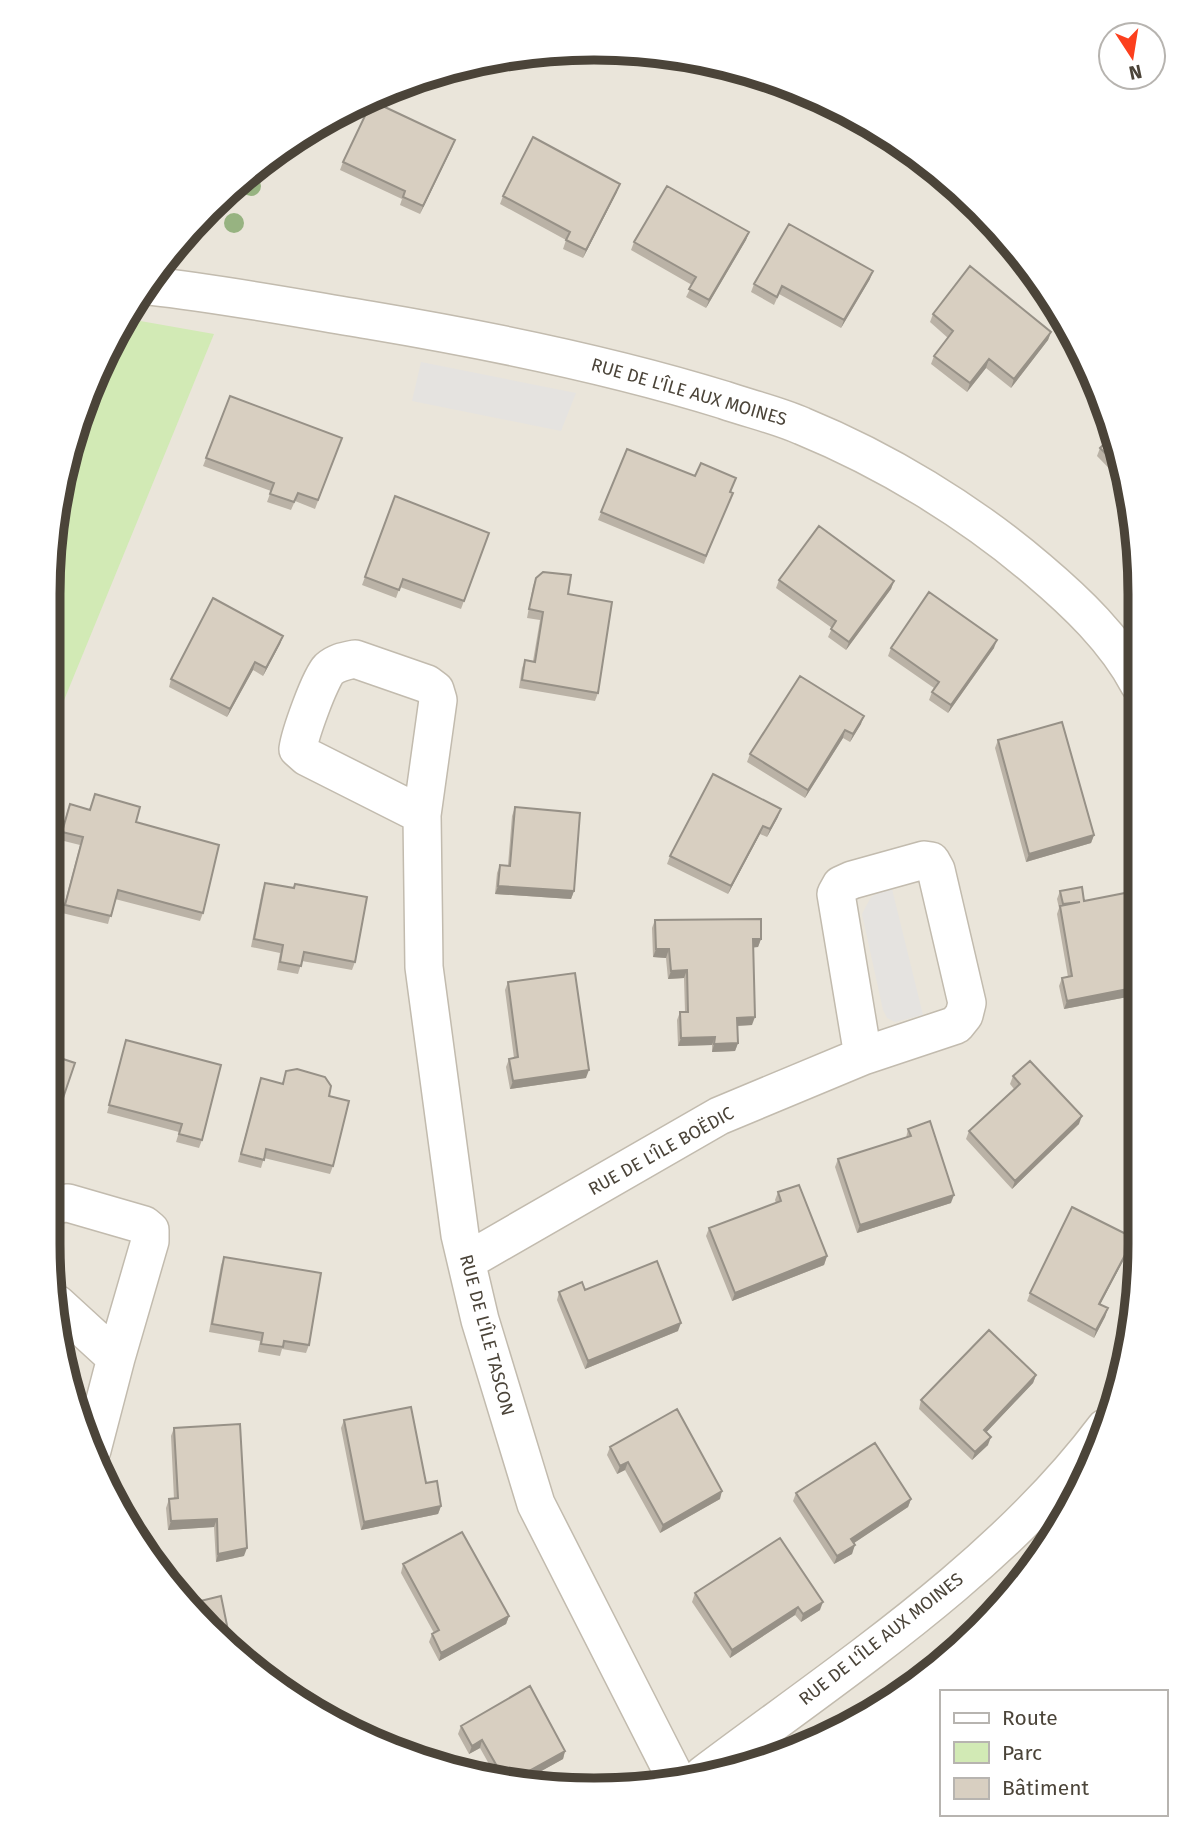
<svg xmlns="http://www.w3.org/2000/svg" width="1188" height="1837" font-family="'Fira Sans',sans-serif">
	<rect width="100%" height="100%" fill="#f6f3ec"/>
	<path fill="#eae5da" d="M558 48 665 52 769 76 867 120 954 183 1028 261 1085 353 1122 453 1140 559 1136 1314 1099 1453 1005 1603 897 1698 736 1771 594 1790 418 1761 261 1677 140 1547 76 1418 47 1243 52 522 89 384 183 234 261 160 352 104 452 66Z"/>
	<path fill="#d2eab5" d="M129 319 214 334 51 732 52 522 89 384Z"/>
	<path fill="#e5e3e0" d="M421 362 576 393 561 431 412 401Z
		M892 889 923 1015 895 1022 887 1018 883 1010 862 914 871 897 877 893Z"/>
	<g fill="none" stroke-linecap="round" stroke-linejoin="round">
		<g stroke="#c2bbae" stroke-width="40">
			<path id="street" d="M150 286C223 294 296 308 369 320 488 340 608 364 724 400 750 409 777 415 802 426 885 460 969 511 1037 569 1076 602 1115 639 1139 684
				M355 659 427 684 435 690 438 700 422 815 307 757 298 749C300 734 320 678 329 669 337 662 345 661 355 659Z
				M422 815 424 967 460 1235 480 1320 536 1504 676 1779
				M47 1214C51 1203 59 1204 68 1203L144 1225 150 1230V1241L116 1358 57 1304
				M467 1261 719 1116 863 1056 956 1025 964 1015 967 1003 936 870 931 861 924 860 852 880 841 885 836 894 863 1056
				M92 1450 116 1358
				M703 1775C841 1671 1000 1568 1105 1428"/>
		</g>
		<use href="#street" stroke="#fff" stroke-width="37"/>
	</g>
	<g fill="#97b381">
		<circle cx="251" cy="186" r="10"/>
		<circle cx="234" cy="223" r="10"/>
	</g>
	<path fill="#bab2a6" d="M455 140 420 214 400 205 402 199 340 170 343 162Z
		M617 192 583 258 563 249 566 240 500 204 503 196Z
		M749 232 746 240 706 308 686 297 692 285 631 250 634 242Z
		M870 279 841 328 779 294 774 305 751 292 754 284Z
		M933 314 1051 332 1048 340 1011 388 986 368 967 392 931 364 934 356 948 338 930 322Z
		M230 396 342 438 315 509 295 501 291 510 267 502 271 491 203 466Z
		M1100 448 1122 453 1128 488 1097 456Z
		M627 449 695 476 736 478 704 564 598 520Z
		M395 496 489 533 461 609 400 587 396 598 362 585Z
		M536 578 568 594 598 693 595 701 519 688 522 668 525 660 533 661 540 620 527 618 533 586Z
		M779 580 894 581 891 589 846 650 828 637 832 628 776 588Z
		M283 636 280 644 263 676 253 670 227 717 169 687 171 679Z
		M891 648H994L948 713 929 700 932 692 934 688 888 656Z
		M861 724 850 742 843 738 805 798 747 762 750 754Z
		M998 740 1094 835 1091 843 1026 862 995 748Z
		M95 794 136 822 203 913 200 921 115 899 108 924 62 913 80 845 60 840 67 812 70 804 89 810Z
		M515 807 574 891 571 899 495 894 497 873 500 865H508L512 816Z
		M778 817 767 837 760 834 728 894 667 864 670 856Z
		M265 883 293 888 295 884 355 962 352 970 302 961 298 974 277 970 280 953 251 947 262 891Z
		M1060 891 1084 901 1138 963V995L1064 1009 1059 986 1062 978 1068 977 1057 914 1059 908 1057 899Z
		M655 920 761 939 758 947H753L752 1025 737 1026 738 1043 735 1051 712 1052V1045L678 1046 677 1020 680 1012H685L684 978 668 979 666 958 653 957 652 928Z
		M508 982 586 1078 510 1089 506 1067 509 1059 514 1058 505 990Z
		M126 1040 202 1140 199 1148 176 1142 179 1132 107 1113Z
		M286 1071 329 1096 333 1166 330 1174 264 1158 261 1168 238 1162 261 1078 282 1084Z
		M1013 1076 1079 1124 1012 1189 966 1139 969 1131 1014 1089 1010 1084Z
		M908 1129 951 1203 857 1233 835 1167 838 1159 906 1138Z
		M778 1192 827 1256 824 1265 732 1301 706 1236 709 1228 776 1203 775 1200Z
		M1134 1238 1131 1246 1100 1305 1108 1308 1105 1317 1094 1338 1027 1301 1030 1293Z
		M224 1257 309 1345 306 1353 282 1349 280 1356 258 1352 260 1341 209 1332 221 1265Z
		M585 1290 678 1331 585 1369 557 1300 559 1292Z
		M1036 1375 1033 1383 986 1432 988 1445 972 1460 919 1409 921 1400Z
		M344 1420 441 1506 438 1514 361 1530 341 1428Z
		M174 1428 244 1556 216 1562 214 1527 168 1530 166 1508 169 1499H174L171 1436Z
		M610 1447 720 1499 660 1533 625 1470 617 1474 607 1455Z
		M796 1493 911 1499 908 1507 854 1543 852 1554 834 1564 793 1501Z
		M403 1564 509 1616 506 1624 439 1661 429 1642 432 1634 434 1633 401 1573Z
		M695 1593 820 1610 801 1622 795 1615 730 1658 692 1602Z
		M461 1726 565 1751 563 1759 527 1779 494 1773 480 1748 469 1754 458 1734Z"/>
	<path fill="#979187" d="M455 140 452 148 420 214 423 206Z
		M620 184 617 192 583 258 586 250Z
		M749 232 746 240 706 308 709 300Z
		M873 271 870 279 841 328 844 320Z
		M1051 332 1048 340 1011 388 1014 379Z
		M989 359 986 368 967 392 970 383Z
		M894 581 891 589 846 650 849 642Z
		M283 636 280 644 263 676 266 668Z
		M997 640 994 648 948 713 951 705Z
		M255 662 253 670 227 717 230 709Z
		M864 716 861 724 850 742 853 734Z
		M845 730 843 738 805 798 808 790Z
		M781 809 778 817 767 837 770 829Z
		M763 826 760 834 728 894 731 886Z
		M1094 835 1091 843 1026 862 1029 854Z
		M498 886 574 891 571 899 495 894Z
		M753 939H761L758 947 750 948Z
		M656 949H669L666 958 653 957Z
		M687 970 684 978 668 979 671 971Z
		M1138 987V995L1064 1009 1067 1001Z
		M755 1017 752 1025 734 1026 737 1018Z
		M715 1037 712 1045 678 1046 681 1038Z
		M738 1043 735 1051 712 1052 714 1044Z
		M589 1070 586 1078 510 1089 513 1081Z
		M1082 1116 1079 1124 1012 1189 1015 1181Z
		M954 1195 951 1203 857 1233 860 1225Z
		M1134 1238 1131 1246 1096 1312 1099 1304Z
		M827 1256 824 1265 732 1301 735 1293Z
		M1108 1308 1105 1317 1094 1338 1096 1330Z
		M681 1323 678 1331 585 1369 588 1361Z
		M1036 1375 1033 1383 981 1438 984 1430Z
		M991 1437 988 1445 972 1460 975 1452Z
		M628 1462 625 1470 617 1474 620 1466Z
		M722 1491 720 1499 660 1533 663 1525Z
		M911 1499 908 1507 848 1547 851 1539Z
		M441 1506 438 1514 361 1530 364 1522Z
		M217 1519 214 1527 168 1530 171 1521Z
		M855 1545 852 1554 834 1564 837 1556Z
		M247 1548 244 1556 216 1562 218 1554Z
		M823 1602 820 1610 801 1622 803 1614Z
		M798 1607 795 1615 730 1658 732 1650Z
		M509 1616 506 1624 439 1661 441 1653Z
		M482 1740 480 1748 469 1754 472 1746Z
		M565 1751 563 1759 527 1779 518 1777Z"/>
	<path fill="#d8cfc1" stroke="#979187" stroke-width="2" d="M372 101 455 140 423 206 403 197 405 191 343 162Z
		M533 137 620 184 586 250 566 240 570 232 503 196Z
		M667 186 749 232 709 300 689 289 696 277 634 242Z
		M789 224 873 271 844 320 782 286 777 297 754 284Z
		M970 266 1051 332 1014 379 989 359 970 383 934 356 953 331 933 314Z
		M230 396 342 438 318 500 298 493 294 502 270 494 274 483 206 458Z
		M1115 433 1122 453 1126 474 1100 448Z
		M627 449 695 476 701 463 736 478 730 492 733 493 706 556 601 512Z
		M395 496 489 533 464 601 403 579 399 590 365 577Z
		M819 526 894 581 849 642 831 629 836 621 779 580Z
		M543 572 571 575 568 594 612 602 598 693 522 680 525 660 535 662 543 612 529 609 536 578Z
		M929 592 997 640 951 705 932 692 939 682 891 648Z
		M213 598 283 636 266 668 255 662 230 709 171 679Z
		M800 676 864 716 853 734 845 730 808 790 750 754Z
		M1062 722 1094 835 1029 854 998 740Z
		M713 774 781 809 770 829 763 826 731 886 670 856Z
		M95 794 140 807 136 822 219 845 203 913 118 890 111 916 65 905 83 837 62 832 70 804 90 810Z
		M515 807 580 813 574 891 498 886 500 865 510 866Z
		M265 883 294 888 295 884 367 897 355 962 304 952 301 966 280 962 283 945 254 939Z
		M1082 887 1084 901 1125 893 1138 963V987L1067 1001 1062 978 1072 976 1060 906 1080 902 1063 904 1060 891Z
		M761 919V939H753L755 1017 737 1018 738 1043 714 1044 715 1037 681 1038 680 1012H688L687 970 671 971 669 949H656L655 920Z
		M575 973 589 1070 513 1081 509 1059 518 1057 508 982Z
		M126 1040 221 1065 202 1140 179 1134 182 1124 109 1105Z
		M48 1054 75 1063 49 1139H48Z
		M1030 1061 1082 1116 1015 1181 969 1131 1020 1084 1013 1076Z
		M297 1069 325 1077 331 1086 329 1096 349 1101 333 1166 266 1149 264 1160 241 1154 261 1078 283 1084 286 1071Z
		M930 1121 954 1195 860 1225 838 1159 911 1136 908 1129Z
		M799 1185 827 1256 735 1293 709 1228 781 1201 778 1192Z
		M1072 1207 1134 1238 1099 1304 1108 1308 1096 1330 1030 1293Z
		M224 1257 321 1273 309 1345 284 1341 283 1347 261 1344 263 1333 212 1324Z
		M657 1261 681 1323 588 1361 559 1292 582 1282 585 1290Z
		M989 1330 1036 1375 984 1430 991 1437 975 1452 921 1400Z
		M411 1407 426 1483 437 1481 441 1506 364 1522 344 1420Z
		M677 1409 722 1491 663 1525 628 1462 620 1466 610 1447Z
		M240 1424 247 1548 218 1554 217 1519 171 1521 169 1499 178 1498 174 1428Z
		M875 1443 911 1499 851 1539 855 1545 837 1556 796 1493Z
		M462 1532 509 1616 441 1653 432 1634 439 1630 403 1564Z
		M780 1538 823 1602 803 1614 798 1607 732 1650 695 1593Z
		M221 1596 231 1645 192 1603Z
		M530 1686 565 1751 518 1777 502 1775 482 1740 472 1746 461 1726Z"/>
	<g text-anchor="middle" dominant-baseline="central" stroke-width="7" stroke-linejoin="round" paint-order="stroke">
		<g font-size="18" fill="#4b4439" stroke="#fff">
			<text transform="translate(689 392) rotate(16)">RUE DE L'ÎLE AUX MOINES</text>
			<text transform="translate(661 1151) rotate(-29)">RUE DE L'ÎLE BOËDIC</text>
			<text transform="translate(487 1335) rotate(75)">RUE DE L'ÎLE TASCON</text>
			<text transform="translate(881 1639) rotate(-38)">RUE DE L'ÎLE AUX MOINES</text>
		</g>
	</g>
	<path d="M0 0H1188V1837H0ZM594 60H594A534 534 0 0 1 1128 594V1244A534 534 0 0 1 594 1778H594A534 534 0 0 1 60 1244V594A534 534 0 0 1 594 60Z" fill="#fff" fill-rule="evenodd"/>
	<path fill="none" stroke="#4b4439" stroke-width="9" d="M594 60H594A534 534 0 0 1 1128 594V1244A534 534 0 0 1 594 1778H594A534 534 0 0 1 60 1244V594A534 534 0 0 1 594 60Z"/>
	<rect x="940" y="1690" width="228" height="126" fill="#ffffff" stroke="#b7b4b0" stroke-width="2"/>
	<rect x="954" y="1713" width="35" height="10" fill="#ffffff" stroke="#b7b4b0" stroke-width="2"/>
	<text x="1002" y="1725" font-size="21" fill="#4b4439">Route</text>
	<rect x="954" y="1742" width="35" height="21" fill="#d2eab5" stroke="#b7b4b0" stroke-width="2"/>
	<text x="1002" y="1760" font-size="21" fill="#4b4439">Parc</text>
	<rect x="954" y="1778" width="35" height="21" fill="#d8cfc1" stroke="#b7b4b0" stroke-width="2"/>
	<text x="1002" y="1795" font-size="21" fill="#4b4439">Bâtiment</text>
	<g transform="translate(1132 56) rotate(168)"><circle r="33" fill="#ffffff" stroke="#b7b4b0" stroke-width="2"/>
	<path d="M0-5L12 26L0 18L-12 26Z" fill="#fc3f1d"/>
	<text y="-10" font-size="19" font-weight="bold" text-anchor="middle" fill="#4b4439">N</text>
	</g>
</svg>
